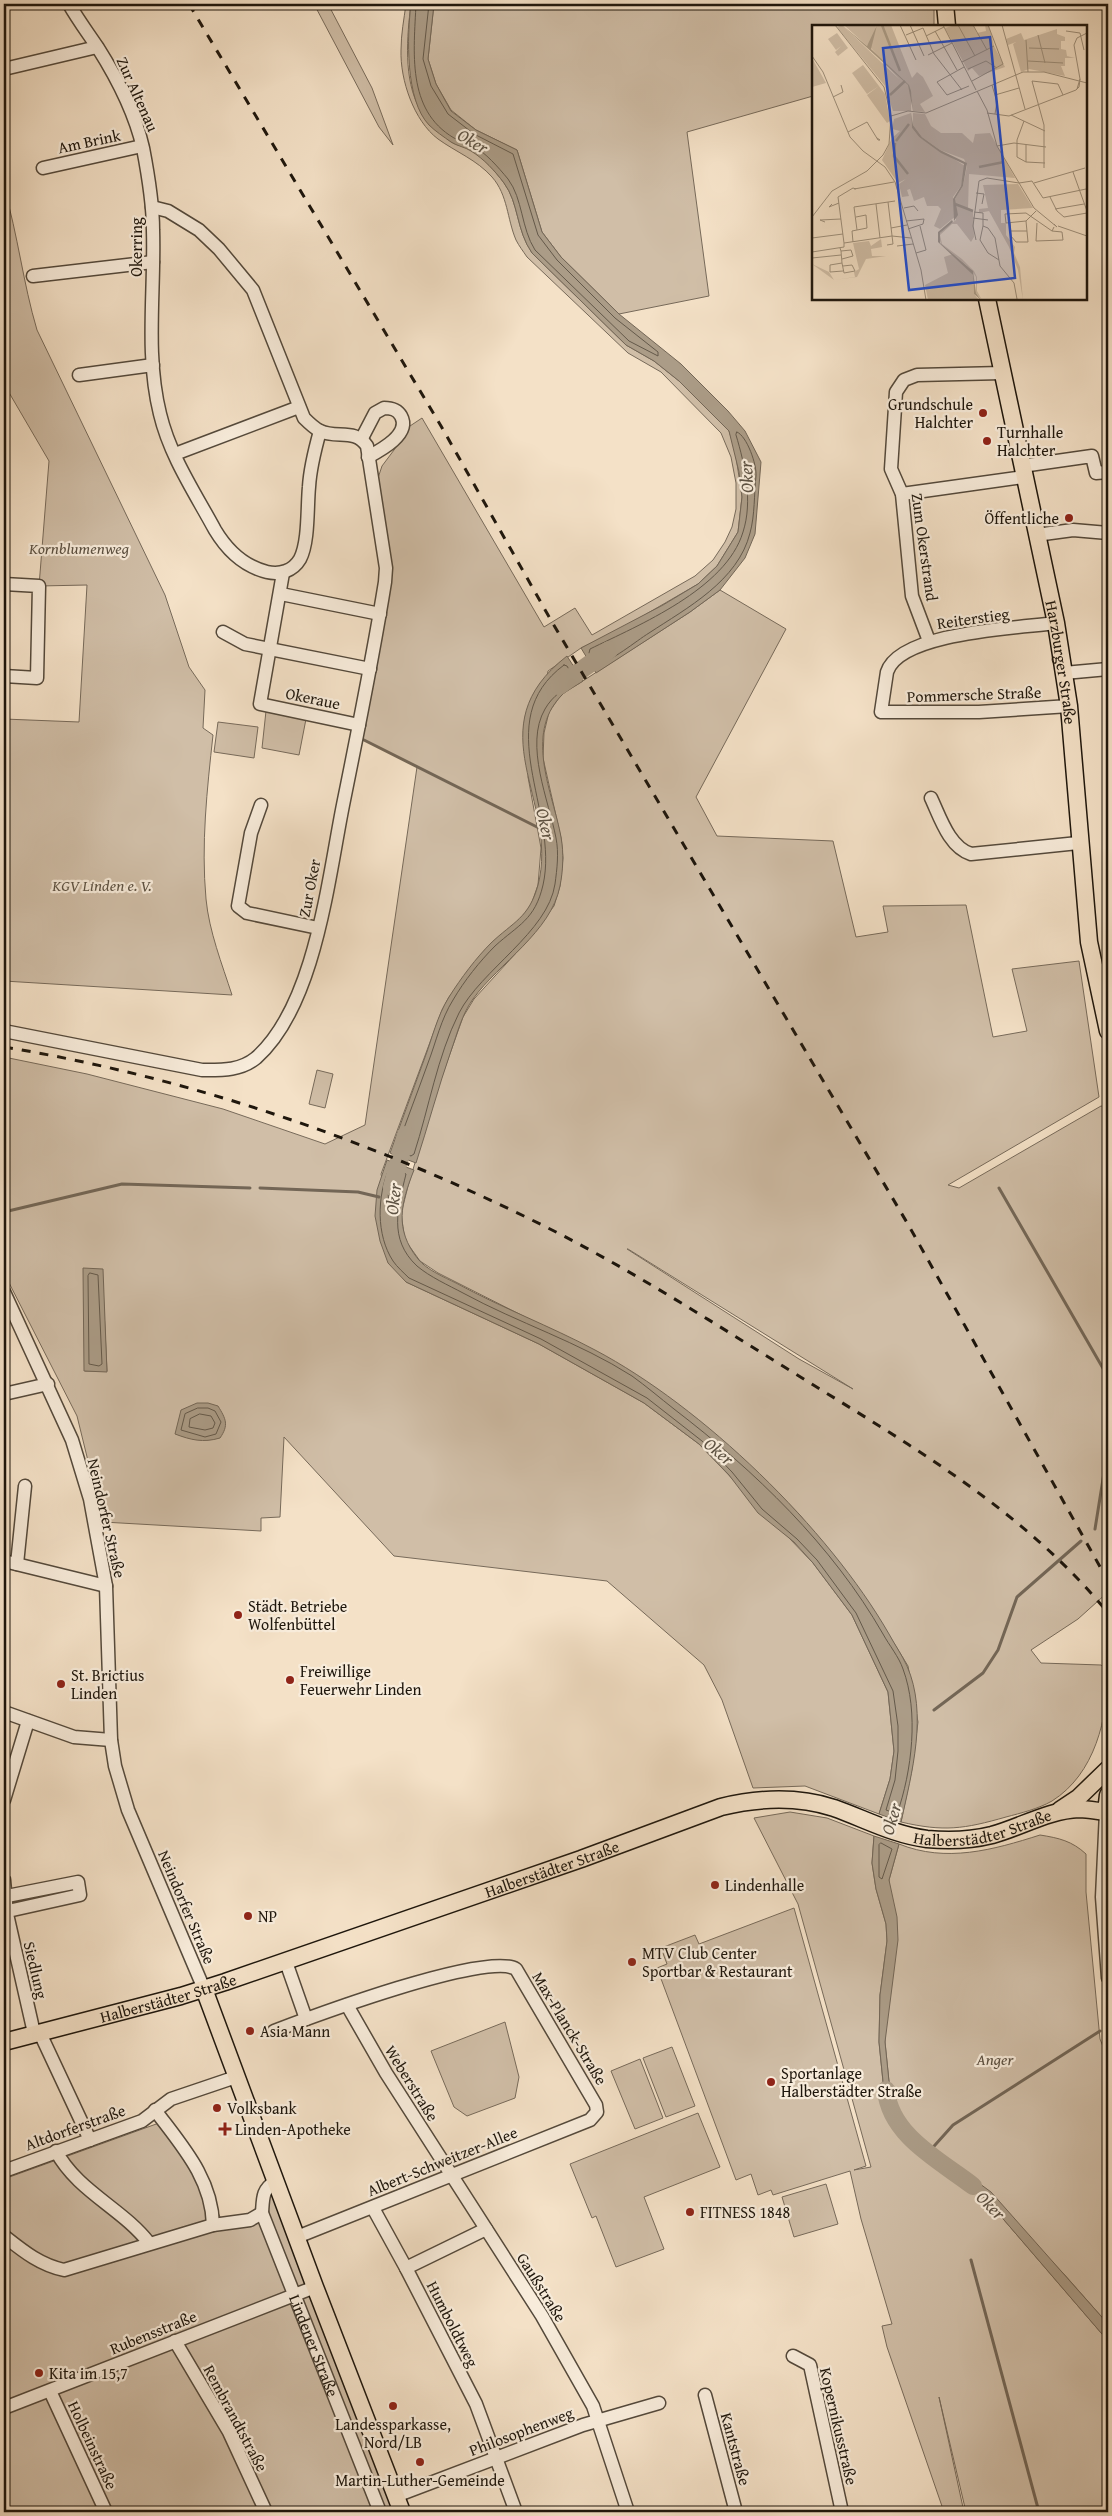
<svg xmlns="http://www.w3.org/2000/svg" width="1112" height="2516" font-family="'Gentium Book Plus',serif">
	<rect width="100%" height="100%" fill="#f4e1c7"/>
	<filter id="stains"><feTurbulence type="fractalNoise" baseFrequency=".004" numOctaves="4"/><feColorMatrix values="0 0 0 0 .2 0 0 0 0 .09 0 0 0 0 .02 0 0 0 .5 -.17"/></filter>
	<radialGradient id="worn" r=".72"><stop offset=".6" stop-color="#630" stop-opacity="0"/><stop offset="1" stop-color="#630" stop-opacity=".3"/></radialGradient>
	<path fill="#d0bea7" stroke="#776a5a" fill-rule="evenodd" d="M314 4H328L372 88 393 145 379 127Z
		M406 4H411C407 35 403 80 420 109 425 117 443 135 451 142 456 145 463 146 469 149 482 156 495 171 504 183 519 203 516 230 532 253L626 345 654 361 679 381 729 431 735 450 742 497 738 532 717 566 698 584 617 631 581 648 548 671 528 777 541 848 538 885 531 905 518 922 492 943 449 997 442 1010 381 1174 406 1282 539 1344 644 1403 699 1444 813 1563 852 1615 888 1692 894 1751 890 1779 879 1814 805 1786 753 1788 722 1700 704 1665 607 1581 394 1556 284 1437 280 1517 261 1518V1531L103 1522 77 1416 4 1273V1057L87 1074 223 1109 325 1144 365 1125 417 767 360 738 389 583 377 481 382 466 403 438 407 428 422 418 544 627 575 608 592 635 695 576 713 560 725 542 732 527 736 509V483L731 457 721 433 661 372 628 353 527 257C523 251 519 246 516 240 507 219 508 195 492 177 477 160 456 152 438 139 414 121 400 80 401 50 401 34 404 19 406 4ZM102 1269 107 1371H85Z
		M434 4H934V26H813V96L687 132 709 296 619 314 561 257 542 232 517 150 476 130 451 110 436 84 428 59Z
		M4 188C18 235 23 283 37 330L165 595 189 667 205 690 203 728 213 735C207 790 201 844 206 899 209 931 222 964 232 995L4 981V719L79 722 87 585 39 586 49 461 4 384Z
		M720 590 786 629 696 797 717 836 833 841 856 937 888 932 883 906 966 905 993 1037 1027 1031 1012 969 1079 961 1099 1097 948 1185 959 1188 1101 1106 1108 1107V1592L1078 1619 1031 1650 1041 1663 1101 1665 1108 1670C1108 1718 1095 1774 1052 1801 1038 1809 1021 1813 1006 1817 964 1829 944 1832 901 1822L912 1769 918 1722 908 1666 892 1640 800 1515 733 1450 539 1324 438 1273 420 1261 405 1240 401 1214 408 1186 437 1090 463 1017 474 999 527 941 554 906 560 886 563 858 561 838 543 758 544 733 549 712 561 695 690 612ZM627 1249H628L853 1389 799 1359Z
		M266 711 306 719 299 755 262 748Z
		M218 722 258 727 254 758 214 752Z
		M317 1070 333 1074 325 1108 309 1104Z
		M4 1561 8 1562 7 1611 4 1610Z
		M790 1812 827 1818 874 1836 872 1863 876 1889 886 1924 887 1941 880 1995 879 2042 884 2092 891 2110 924 2151 953 2171 986 2199 1108 2341V2512H966L939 2397 964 2512H944L887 2347 882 2326 892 2324 861 2219 850 2171 773 2195 771 2190 758 2195 751 2174 736 2180 657 1968 667 1964 661 1948 695 1935 699 1944 794 1908 866 2166 854 2170 871 2167 798 1904 754 1818Z
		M1040 1835C1059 1838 1072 1841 1086 1854V1892L1100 2039 1108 2059V2324L1064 2274 959 2167 931 2148 911 2130 897 2110 890 2092 885 2042 889 1880 899 1844C946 1863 993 1850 1040 1835Z
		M165 1855 182 1899 176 1896 161 1857Z
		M505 2022 519 2077 515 2098 467 2116 454 2107 431 2051Z
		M672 2047 695 2106 666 2117 643 2058Z
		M640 2059 663 2118 635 2129 611 2071Z
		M698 2113 720 2167 644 2197 664 2249 616 2267 596 2216 592 2218 570 2164Z
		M159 2123 209 2193 221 2219 262 2213 275 2182 402 2512H4V2179Z
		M826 2184 838 2224 794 2237 782 2197Z"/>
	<path fill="#ab9c87" stroke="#736656" d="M411 4H434L428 59 436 84 451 111 476 130 517 150 542 232 561 257 619 314 681 364 728 411 745 431 761 462 755 534 745 558 720 590 690 612 596 673 581 648 663 605 698 584 717 566 738 532 742 497 739 472 729 431 679 381 654 361 626 345 532 253C516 230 519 203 504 183 495 171 484 159 471 151 465 147 457 146 451 142 444 137 435 131 429 125 405 100 407 36 411 4Z
		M567 656 583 681C576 686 566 690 561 696 524 735 553 793 561 837 564 853 563 871 560 886 551 932 499 963 473 999 462 1014 457 1034 451 1051 438 1088 428 1126 416 1163L390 1153C401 1122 413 1091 424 1060 432 1039 437 1016 449 997 461 978 476 958 491 943 513 922 529 918 538 885 560 800 474 728 567 656Z
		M387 1160 414 1170C401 1203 394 1229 418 1259 427 1270 444 1277 456 1283 502 1308 550 1326 595 1350 703 1407 828 1528 889 1634 895 1645 902 1655 907 1666 928 1714 912 1772 901 1822L879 1814 890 1779 894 1751 888 1692 852 1615 813 1563 794 1542 758 1513 729 1475 699 1444 644 1403 539 1344 406 1282 388 1263 380 1241 375 1216 377 1190Z
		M83 1268 103 1269 107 1372 84 1371Z
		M197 1403H208L218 1406C226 1419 229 1425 220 1438 203 1443 191 1440 175 1434L181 1410Z
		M874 1836 899 1844 889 1880 897 1917 898 1940 885 2042 890 2091 897 2110 911 2130 931 2148 991 2192 1108 2324V2341L986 2199 953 2171 924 2151 891 2110 884 2091 879 2042 880 1995 887 1941 886 1924 876 1889 872 1863Z"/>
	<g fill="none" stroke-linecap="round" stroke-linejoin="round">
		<path stroke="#64594a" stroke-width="1" d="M416 4C414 51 406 110 454 138 460 141 467 142 472 145 486 153 498 167 508 179 523 199 521 228 535 250L629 341 658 356V352L615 318 557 260 538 235 513 154 474 134 448 114 431 86 423 59 429 4
			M737 432C747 436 757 465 756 476 754 494 755 515 750 533 738 581 687 608 649 633 636 641 611 662 597 664L589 653 590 649C639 625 726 589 743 532 753 501 745 465 736 435Z
			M564 665 567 666 575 680C564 690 553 695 545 709 524 745 549 801 556 838 559 853 557 869 555 884 548 932 481 970 459 1013 437 1057 429 1108 414 1154L411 1156 398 1151 397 1148C407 1119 418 1091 428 1063 436 1042 441 1019 453 1000 464 981 480 961 495 946 518 925 535 920 543 885 560 811 488 721 564 665Z
			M392 1168 406 1174C398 1207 388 1239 417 1266 430 1277 448 1285 463 1293 518 1323 579 1342 632 1376 646 1386 660 1398 674 1409 755 1471 832 1545 883 1634 889 1645 899 1657 903 1669 919 1712 912 1771 897 1814L886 1810 895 1780 898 1751V1726L893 1691 856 1613 817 1560 797 1539 762 1509 732 1472 702 1441 647 1398 541 1339 409 1278C404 1273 397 1267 393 1261 376 1235 377 1196 389 1169Z
			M395 1176 398 1179 392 1204 389 1206 388 1192 392 1177Z
			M90 1273 98 1275 102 1364 99 1366 89 1364 88 1276Z
			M198 1408H208L215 1411 221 1422 216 1434 205 1437 181 1430 185 1414Z
			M200 1414 211 1416 215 1423 213 1428 205 1430 189 1427 190 1419Z
			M881 1843 892 1849 882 1879 879 1877V1845Z"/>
		<path stroke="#736656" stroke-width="3" d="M360 738 541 829
			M260 1188 358 1192 379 1197
			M999 1188 1108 1377
			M4 1212 122 1184 250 1188
			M1095 1529 1108 1448
			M934 1710 983 1673 998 1650 1017 1597 1081 1541
			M927 2154 953 2125 1100 2031
			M971 2260 1039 2512"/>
		<path stroke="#ab9c87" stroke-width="18" d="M559 686 609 650
			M392 1187 406 1135
			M886 2090C890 2136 941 2161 973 2186"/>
		<g stroke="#54493b" stroke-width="15">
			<g id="minor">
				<path d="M69 4C78 20 88 33 98 48 117 78 135 113 143 148 148 174 153 203 153 230 155 291 145 354 160 414 170 456 195 493 215 530 227 550 243 566 267 572 280 575 293 571 300 559 309 542 307 507 309 487 310 469 315 449 320 431"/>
				<path d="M4 69 97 47"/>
				<path d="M43 168 142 146"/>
				<path d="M33 276 153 262"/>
				<path d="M79 375 153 365"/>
				<path d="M362 438 375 413 384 408C391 408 397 409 401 416 411 434 381 450 368 457"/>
				<path d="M175 454 299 407"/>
				<path d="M1022 466 1092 456 1096 473 1108 472"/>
				<path d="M902 494 1023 477"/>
				<path d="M1036 535 1073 530 1108 533"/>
				<path d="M283 573 260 704 359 725"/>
				<path d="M4 584 39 586 37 678 4 676"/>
				<path d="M281 594 380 614"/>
				<path d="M1056 623C1019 628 900 632 887 672L881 712H979L1069 706"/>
				<path d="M223 632 245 644 370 669"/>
				<path d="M929 641 912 596 902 494 891 469 896 392 904 380 917 375 1002 373"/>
				<path d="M1064 673 1108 669"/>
				<path d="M931 798C940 817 949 847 971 854L1078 843"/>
				<path d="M261 805 251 833 238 906 247 913 318 928"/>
				<path d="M4 1031 202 1070C221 1070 240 1071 256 1058 315 1006 328 880 343 805 358 731 373 657 385 582L386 568 367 446C355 428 337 439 320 431 314 428 309 423 304 418L253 290 219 249 199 230 168 211 152 207"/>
				<path d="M4 1292 72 1440 90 1499 106 1586 111 1740 115 1766 128 1810 204 1989"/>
				<path d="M4 1394 48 1384"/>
				<path d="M4 1561 106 1586"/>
				<path d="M17 1564 25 1486"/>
				<path d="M4 1712 74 1737 111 1740"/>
				<path d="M4 1800 28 1721"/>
				<path d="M1106 1812 1102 1897 1108 1978"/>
				<path d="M4 1880 7 1914 34 2033"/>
				<path d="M7 1896 78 1882 80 1895 8 1911"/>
				<path d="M286 1962 306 2019"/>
				<path d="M347 2005 386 2073 542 2316 593 2406 628 2512"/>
				<path d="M39 2031 90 2140"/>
				<path d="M274 2031C311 2017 487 1951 516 1969L596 2105 597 2112 590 2120 297 2237"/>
				<path d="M155 2110C181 2145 212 2178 213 2225"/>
				<path d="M56 2151C77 2191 123 2209 149 2243"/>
				<path d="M4 2171 142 2121 171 2099 236 2077"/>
				<path id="s1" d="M275 2182C262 2189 263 2199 262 2213L380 2512"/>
				<path d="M373 2208 406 2268 476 2404 516 2512"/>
				<path d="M4 2236C23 2251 40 2265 64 2270L213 2225 250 2220 262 2213"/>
				<path d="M406 2268 486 2229"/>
				<path d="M175 2341 229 2432 266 2512"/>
				<path d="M793 2356 810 2365 842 2512"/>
				<path d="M50 2391 106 2512"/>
				<path d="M705 2395 736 2512"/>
				<path d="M4 2408 315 2287"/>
				<path d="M396 2496 583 2425 659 2403"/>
			</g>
		</g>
		<g stroke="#1e160c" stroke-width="19">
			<g id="major">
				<path d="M945 4 947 26"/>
				<path id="s2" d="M987 299 1056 623 1069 706 1089 942 1108 1031"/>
				<path d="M1060 1810 1078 1798 1108 1769"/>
				<path d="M204 1989 315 2287 402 2512"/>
				<path id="s3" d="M4 2042 181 1996 225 1982 581 1859 721 1807C758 1798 797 1796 834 1808 865 1819 894 1835 927 1839 948 1841 972 1840 992 1835 1021 1827 1049 1810 1079 1809 1088 1809 1097 1811 1106 1812L1108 1795"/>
			</g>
		</g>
		<use href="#minor" stroke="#f8ecdb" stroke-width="12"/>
		<use href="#major" stroke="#f4e1c7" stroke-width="16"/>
		<path stroke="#1e160c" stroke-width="3" stroke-dasharray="9 9" stroke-linecap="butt" d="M189 4 441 426 552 622 909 1226 1108 1581
			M4 1047C194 1078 382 1144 554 1231 644 1277 729 1333 815 1386 920 1451 1029 1516 1108 1613"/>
	</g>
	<g fill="#8f2418" stroke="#f8ecdb" stroke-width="2">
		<circle cx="983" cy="413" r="5"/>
		<circle cx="987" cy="441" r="5"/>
		<circle cx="1069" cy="518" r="5"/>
		<circle cx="238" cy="1615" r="5"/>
		<circle cx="290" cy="1680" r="5"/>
		<circle cx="61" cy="1684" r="5"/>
		<circle cx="715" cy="1885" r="5"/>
		<circle cx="248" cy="1916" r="5"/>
		<circle cx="632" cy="1962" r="5"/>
		<circle cx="250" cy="2031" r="5"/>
		<circle cx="771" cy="2082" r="5"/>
		<circle cx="217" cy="2108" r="5"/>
		<path d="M222.5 2121.5h5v5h5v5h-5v5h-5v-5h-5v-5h5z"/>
		<circle cx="690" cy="2212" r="5"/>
		<circle cx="39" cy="2373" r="5"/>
		<circle cx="393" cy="2406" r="5"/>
		<circle cx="420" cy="2462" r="5"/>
	</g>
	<g text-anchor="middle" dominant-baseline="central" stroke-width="4.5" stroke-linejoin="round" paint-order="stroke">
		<g font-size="16" fill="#1e160c" stroke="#f8ecdb">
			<text transform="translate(138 94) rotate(66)">Zur Altenau</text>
			<text transform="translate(89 141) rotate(-12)">Am Brink</text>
			<text transform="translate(136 247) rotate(-90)">Okerring</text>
			<text transform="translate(925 547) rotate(82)">Zum Okerstrand</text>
			<text transform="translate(973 618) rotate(-8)">Reiterstieg</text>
			<text stroke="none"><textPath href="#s2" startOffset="371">Harzburger Straße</textPath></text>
			<text transform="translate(974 694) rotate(-2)">Pommersche Straße</text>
			<text transform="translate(313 698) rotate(12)">Okeraue</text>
			<text transform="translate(309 888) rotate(-79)">Zur Oker</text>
			<text transform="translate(107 1518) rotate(77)">Neindorfer Straße</text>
			<text stroke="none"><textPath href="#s3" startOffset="1025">Halberstädter Straße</textPath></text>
			<text stroke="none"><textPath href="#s3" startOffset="575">Halberstädter Straße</textPath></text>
			<text transform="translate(187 1907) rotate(67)">Neindorfer Straße</text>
			<text transform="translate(36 1970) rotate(77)">Siedlung</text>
			<text stroke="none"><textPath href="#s3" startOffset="170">Halberstädter Straße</textPath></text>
			<text transform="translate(570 2028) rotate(59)">Max-Planck-Straße</text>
			<text transform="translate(412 2083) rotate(58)">Weberstraße</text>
			<text transform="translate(75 2127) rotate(-20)">Altdorferstraße</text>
			<text transform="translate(442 2161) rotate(-22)">Albert-Schweitzer-Allee</text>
			<text transform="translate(542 2287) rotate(58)">Gaußstraße</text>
			<text transform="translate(453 2324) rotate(63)">Humboldtweg</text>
			<text transform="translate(153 2332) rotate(-22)">Rubensstraße</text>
			<text stroke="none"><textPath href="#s1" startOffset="178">Lindener Straße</textPath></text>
			<text transform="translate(236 2418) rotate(62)">Rembrandtstraße</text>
			<text transform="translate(839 2426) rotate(77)">Kopernikusstraße</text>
			<text transform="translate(521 2431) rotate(-21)">Philosophenweg</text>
			<text transform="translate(93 2445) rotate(65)">Holbeinstraße</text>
			<text transform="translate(736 2449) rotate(75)">Kantstraße</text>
		</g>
		<g font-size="16" fill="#1e160c" stroke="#f8ecdb" text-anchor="start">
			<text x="973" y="404" text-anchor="end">Grundschule<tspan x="973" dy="18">Halchter</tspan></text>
			<text x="997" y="432">Turnhalle<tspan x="997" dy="18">Halchter</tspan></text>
			<text x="1059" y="518" text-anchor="end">Öffentliche</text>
			<text x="248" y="1606">Städt. Betriebe<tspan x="248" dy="18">Wolfenbüttel</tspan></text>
			<text x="300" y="1671">Freiwillige<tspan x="300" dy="18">Feuerwehr Linden</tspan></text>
			<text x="71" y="1675">St. Brictius<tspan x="71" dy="18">Linden</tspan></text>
			<text x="725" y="1885">Lindenhalle</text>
			<text x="258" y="1916">NP</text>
			<text x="642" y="1953">MTV Club Center<tspan x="642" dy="18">Sportbar &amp; Restaurant</tspan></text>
			<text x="260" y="2031">Asia Mann</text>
			<text x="781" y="2073">Sportanlage<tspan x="781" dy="18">Halberstädter Straße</tspan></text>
			<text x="227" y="2108">Volksbank</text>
			<text x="235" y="2129">Linden-Apotheke</text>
			<text x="700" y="2212">FITNESS 1848</text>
			<text x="49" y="2373">Kita im 15,7</text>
			<text x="393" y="2424" text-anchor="middle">Landessparkasse,<tspan x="393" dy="18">Nord/LB</tspan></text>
			<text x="420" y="2480" text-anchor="middle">Martin-Luther-Gemeinde</text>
		</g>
		<g font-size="16" font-style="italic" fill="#5c5142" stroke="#f8ecdb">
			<text x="79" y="548">Kornblumenweg</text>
			<text x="102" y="885">KGV Linden e. V.</text>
			<text x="995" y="2059">Anger</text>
		</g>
		<g font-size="18" font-style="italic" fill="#5d5243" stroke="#f8ecdb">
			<text transform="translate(473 141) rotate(30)">Oker</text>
			<text transform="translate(746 477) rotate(-93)">Oker</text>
			<text transform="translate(546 824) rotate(77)">Oker</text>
			<text transform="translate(393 1199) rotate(-84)">Oker</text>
			<text transform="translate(719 1451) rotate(40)">Oker</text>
			<text transform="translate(891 1819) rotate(-74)">Oker</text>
			<text transform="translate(991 2205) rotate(45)">Oker</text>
		</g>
	</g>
	<g transform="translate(812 25)">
		<rect width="275" height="275" fill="#f4e1c7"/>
		<path d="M30 0 87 54 58 22 65 0H79L100 53 105 47 111 52 121 71 108 79 113 87 101 86 99 68V86H81L73 61 28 6 25 2ZM32 0H64L63 10 55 21ZM143 0H161L165 8 174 6 173 0H177L182 21 193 42 167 51 160 43 156 46 133 3ZM245 4V9L253 12V16H249V24L254 25 255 31 263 33H253V41H249L253 51 217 44 209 47 201 19 204 17 196 20 194 14 209 8 212 15ZM25 8 36 23 26 31 23 27 29 21 24 25 16 14ZM0 33 14 58 0 62ZM51 40 73 69 78 96 75 98 55 70 67 61 55 69 40 48ZM99 88 100 103 107 112 153 141 149 161 141 172 144 191 128 204 122 201 129 184 126 181H115L112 172 102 176 98 164 95 165 97 171 90 172 87 159 94 154 86 158 70 135 80 113 88 106 80 104 82 94ZM101 88 113 89 119 101 129 108H150L161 118 163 109 178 108 203 153 157 149 156 184 161 186 162 212 159 217 145 199H140L128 210 130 219 150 234 162 246 165 252V266L170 275 164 268V252L159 244 129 219 127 213V210L131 204 144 195 143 174 151 161 155 141 152 134 128 125 110 112 101 100ZM206 159 221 183 189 185V198H194V210L203 222 202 228 208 242 211 275 206 245 197 222 177 186 167 188V184L176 183 171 160ZM69 214 70 222 59 224 60 231H74L54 234 45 252 22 255 0 239 17 247 22 255 43 252 42 247 47 244 41 218 57 216 59 221ZM141 229 161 250 162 269 167 275H116L113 260 136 248 132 232Z" fill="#d0bea7"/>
		<path d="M30 0 55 21 65 0 59 24 97 60 99 66 101 86 96 60ZM99 88 101 100 110 112 128 125 155 138 151 161 143 174 146 190 142 196 141 174 149 161 152 139 129 128 107 112 100 103ZM140 195 141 197 128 208V218L161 246 164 268 169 275 162 269 161 250 126 217V207Z" fill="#ab9c87"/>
		<path fill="none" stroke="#ab9c87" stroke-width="2.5" d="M70 0 88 46M78 70 93 56M84 116 97 99M83 118 82 131 96 149M167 142 192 137M143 179 161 186"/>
		<path fill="none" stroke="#9e907c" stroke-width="1" d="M23 0 72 62 79 91M88 0 104 35M98 0 112 31M131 0 164 65M146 0 163 31M161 0 175 25M176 0 191 39M190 0 213 84M111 3 122 29 150 65M123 6 145 45M254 6 268 8 272 25M94 10 111 3M226 10 233 38M114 11 132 2M214 15 216 47M217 23 247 24M116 30 140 18M0 31 11 47 38 112 51 126 73 142 83 157 109 245 114 275M216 36 251 38M150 37 182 21M152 42 125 57 135 70 157 61M156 44 174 36 185 43M268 54 262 20 265 13 275 8M160 56 191 39M180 60 185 77 183 89M165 66 175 85 185 121 222 183 245 202 242 199M183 70 207 63M21 72 31 67 29 60M175 88 197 91 264 65 267 62 268 54 265 64M199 90 233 106M212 96 205 115V132L214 137 233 138M36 107 55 97 66 115H68L65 113M214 120V137M185 121 202 118 234 122M232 143V100L220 56 246 59 251 70M261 147 275 186M207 158 220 156 231 173 274 164M222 158 273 143M42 164 82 157M164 168 172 169 170 179M238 172 245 186 252 192 275 188M20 179 17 182 27 178M64 179 68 213M92 183 102 181 106 186M243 184 272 179M162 187 171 188V201M0 192 20 166 55 146 71 130 77 119 79 91 96 86 114 88 211 47H232L275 58M161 193 176 195M94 196 112 194 111 199 96 204M214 196 194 198 193 189 214 188 240 206 242 202M13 197 8 195 29 194M198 197 199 211 204 217H216L214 196 224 186M225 198 224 216 251 215 250 207 240 206M246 201 275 211M79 203 95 200M45 205 42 182 83 176M199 206H215M0 213 31 209M164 215 161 201 167 156 175 153 207 158M41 217 40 206 55 203 54 190 44 192M32 218 26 172 41 163 44 164M32 218 80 211 99 213M75 220 81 219 76 177M85 221 101 219M28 223 29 226 30 238 32 248 43 246 40 240 31 241M29 226 39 225 41 231 30 234M0 227 32 222V218M104 228 114 225 108 201M0 233 29 230M187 235 176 228 168 215 171 201 176 203 183 213 188 241 202 258 205 274M30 238 18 240V247L31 246"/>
		<path fill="#1d4ed8" fill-opacity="0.15" stroke="#1d4ed8" stroke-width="2.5" d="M178 12 203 253 97 265 71 23Z"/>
		<rect width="275" height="275" fill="none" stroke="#1e160c" stroke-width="2.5"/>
	</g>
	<rect width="1112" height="2516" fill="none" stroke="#f4e1c7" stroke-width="20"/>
	<rect x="5" y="5" width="1102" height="2506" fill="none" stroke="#1e160c" stroke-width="2.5"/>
	<rect x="10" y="10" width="1092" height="2496" fill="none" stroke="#1e160c"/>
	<rect width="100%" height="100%" filter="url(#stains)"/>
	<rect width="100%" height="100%" fill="url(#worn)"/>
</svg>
